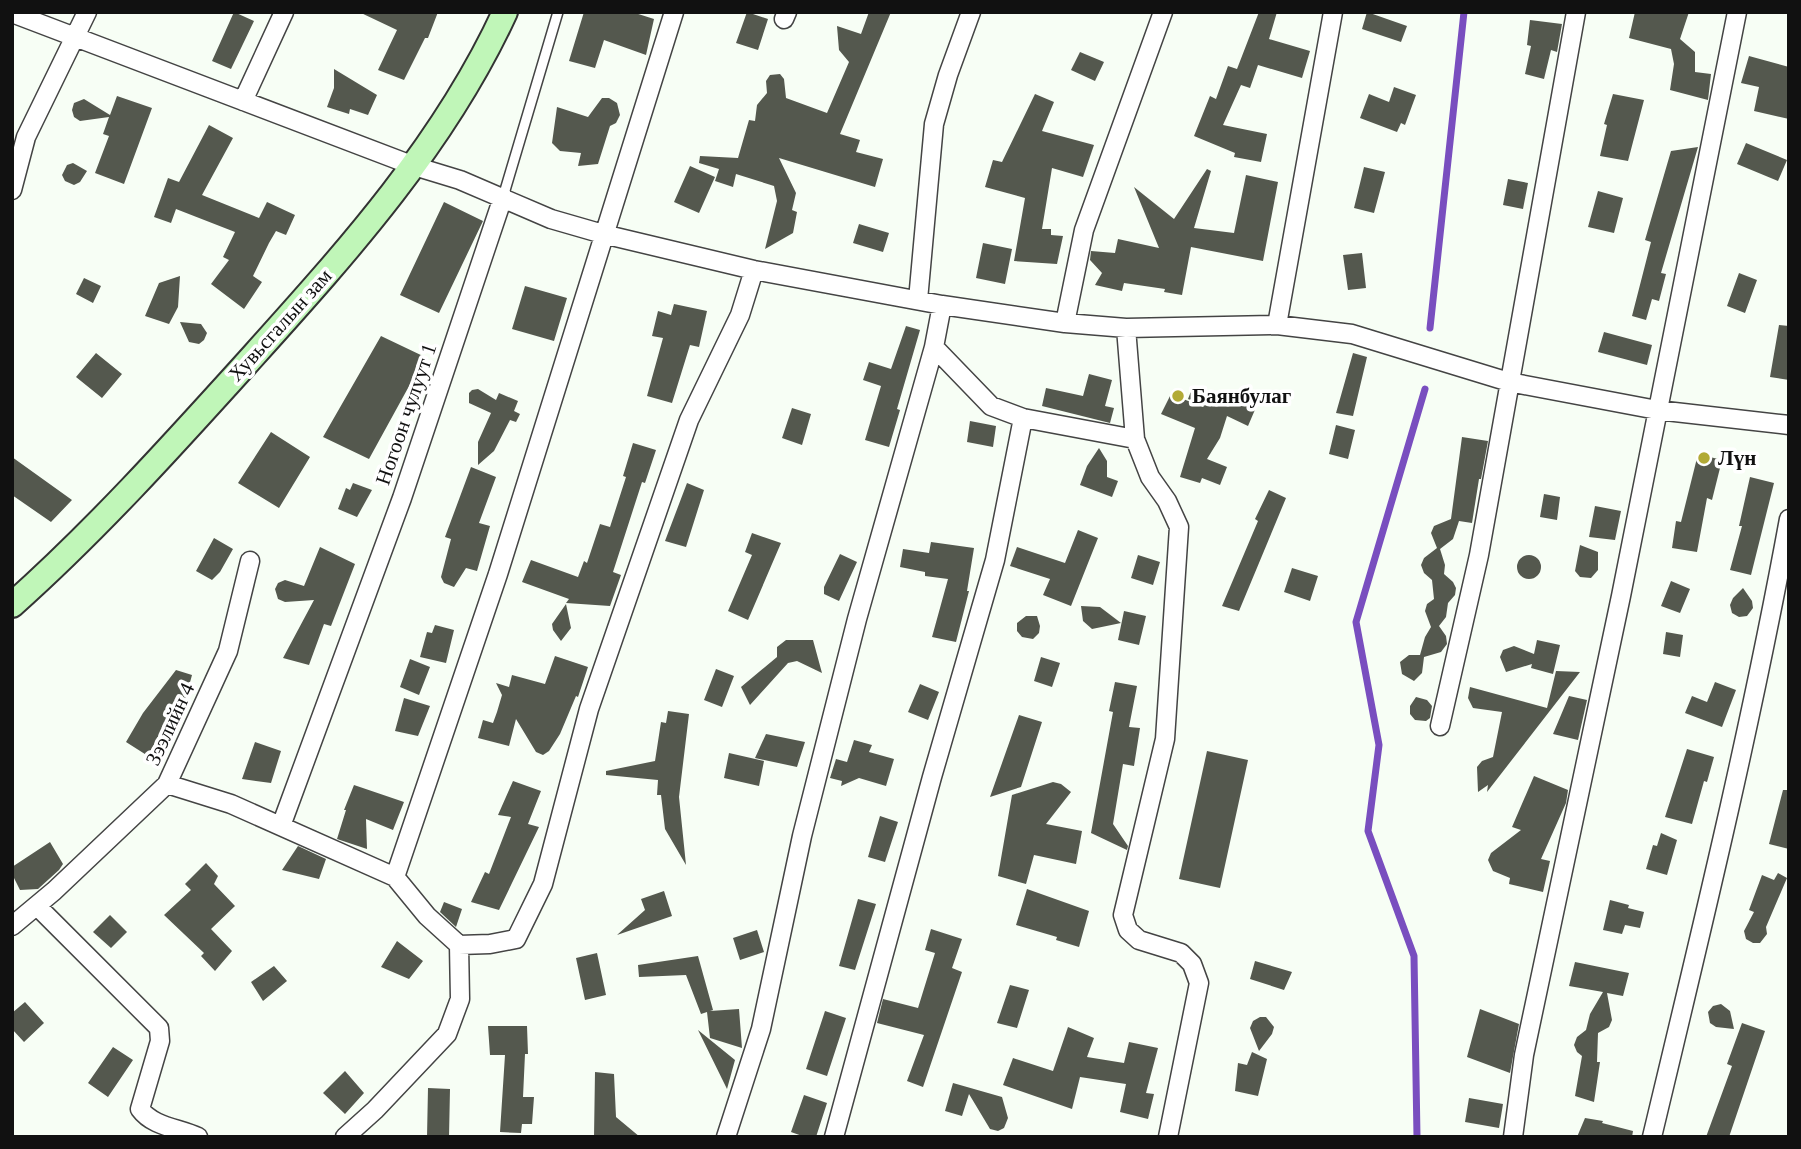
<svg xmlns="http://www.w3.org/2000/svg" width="1801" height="1149" font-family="Georgia,serif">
	<rect width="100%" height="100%" fill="#f7fef5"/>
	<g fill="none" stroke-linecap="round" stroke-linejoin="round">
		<path stroke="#794ebf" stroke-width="7" d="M1430 328 1464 12
			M1417 1137 1414 956 1368 831 1379 745 1356 622 1425 389"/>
	</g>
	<path fill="#54584e" d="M234 12 254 21 231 69 212 61Z
		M359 12H438L428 38H425L404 80 378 70 397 30Z
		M584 12H632L654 19 646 55 604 40 595 68 569 61Z
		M747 12 768 19 758 50 736 43Z
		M869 12H891L840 134 860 140 856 152 883 159 875 187 779 158 796 193 792 210 797 212 793 233 765 249 777 201 774 186 736 174 733 187 715 181 719 169 699 163 700 156 738 158 749 120 755 121 757 105 767 93 766 81 770 75 780 74 784 79 786 98 827 113 849 62 839 50 837 26 861 34Z
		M1259 12H1277L1269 39 1310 51 1302 78 1258 65 1250 88 1241 85 1223 125 1267 134 1261 162 1234 157 1235 153 1194 136 1210 96 1216 99 1228 66 1237 69Z
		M1367 12 1407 26 1401 42 1362 29Z
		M1635 12H1689L1680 39 1695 52V72L1711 74 1708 100 1670 90 1674 64 1671 49 1629 38Z
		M1530 20 1562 24 1557 52 1551 50 1544 79 1525 74 1531 46 1527 45Z
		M1080 52 1104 62 1095 81 1071 70Z
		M1749 56 1789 67V119L1754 111 1759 87 1741 83Z
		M334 69 377 95 368 115 350 109 349 114 327 107 334 88Z
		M1394 87 1416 95 1405 125 1401 123 1397 132 1360 118 1369 94 1389 102Z
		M1035 94 1054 102 1042 131 1094 145 1083 177 1052 168 1042 229H1051V235L1063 236 1057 264 1014 261 1025 198 985 187 993 160 1002 162Z
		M1613 94 1644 100 1628 161 1600 156 1607 125 1604 124Z
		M117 96 152 108 124 184 95 173 109 136 103 134 109 117 80 121 74 117 72 110 74 103 84 99 110 115Z
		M602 98H609L617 103 620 115 616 123 610 126 598 164 578 166 581 153 560 151 552 143 557 107 588 117Z
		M209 125 233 138 202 195 259 218 267 202 295 215 286 235 276 231 269 243 253 276 262 282 244 309 211 284 229 260 223 257 235 232 176 209 171 223 154 217 168 178 179 182Z
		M1746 143 1787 160 1778 181 1737 164Z
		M1698 147 1661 273 1666 274 1659 301 1652 299 1646 320 1632 316 1651 242 1645 240 1671 151Z
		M73 163 87 171 80 182 74 185 65 181 62 175 67 165Z
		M690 166 715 177 699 213 674 202Z
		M1364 167 1385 172 1374 213 1354 208Z
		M1207 169 1211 171 1194 228 1234 233 1246 175 1278 182 1263 261 1191 247 1182 295 1164 292 1165 289 1124 283 1122 291 1095 285 1102 273 1090 260 1091 251 1115 253 1118 239 1159 248 1134 187 1174 219Z
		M1508 179 1528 183 1523 209 1503 205Z
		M1598 191 1623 198 1614 233 1588 227Z
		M444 202 483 221 439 313 400 295Z
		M859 224 889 233 883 252 853 243Z
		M983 243 1012 249 1005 284 976 278Z
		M1362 253 1366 288 1348 290 1343 255Z
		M1739 273 1757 280 1745 313 1727 306Z
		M180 276 178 307 169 324 145 316 159 283Z
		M84 278 101 286 93 303 76 294Z
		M525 286 567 298 554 341 512 329Z
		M674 304 707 311 699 347 690 345 672 403 647 396 663 338 652 336 658 311 671 315Z
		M180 322 201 324 207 333 204 340 199 344 189 342Z
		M1779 325 1789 326V380L1770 377Z
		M906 326 920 330 897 409 900 410 889 447 865 440 881 386 863 380 869 362 891 369Z
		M1604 332 1652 345 1647 365 1598 352Z
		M381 336 425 357 369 459 323 437Z
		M96 353 122 374 102 398 76 377Z
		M1353 353 1367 357 1353 416 1336 413Z
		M1089 374 1112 380 1105 406 1114 408 1110 423 1042 406 1046 388 1083 396Z
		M1193 386 1230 400 1232 395 1257 405 1248 426 1227 416 1220 438 1207 459 1227 467 1220 485 1202 478 1200 483 1180 477 1195 428 1161 414 1171 394 1203 407 1204 406 1188 399Z
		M478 389 496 400 499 393 518 401 514 411 520 414 516 422 510 420 494 451 478 465V442L491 413 469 403V393L472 390Z
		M792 408 811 414 802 445 782 438Z
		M970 421 996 426 993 447 967 442Z
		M1336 425 1355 430 1348 459 1329 454Z
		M271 432 310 457 279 508 238 483Z
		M1462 437 1488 441 1481 479H1479L1472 523 1459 521 1453 539 1440 549 1445 565 1444 574 1453 582 1456 588 1455 595 1448 603 1446 617 1439 626 1446 636 1447 644 1441 652 1424 657 1422 673 1414 681 1402 674 1400 662 1409 655H1420L1425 637 1431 627 1425 611 1427 604 1434 599 1432 580 1424 573 1421 565 1424 558 1437 548 1431 533 1434 526 1451 519Z
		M633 443 656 450 645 483 642 482 613 572 621 575 610 606 566 603 569 599 522 582 531 560 578 577 584 561 587 563 600 524 610 527 626 477 623 476Z
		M1099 448 1107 461V477L1118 481 1112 497 1080 485 1087 466Z
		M1698 454 1722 460 1712 500 1707 498 1697 552 1672 548 1676 521 1681 522Z
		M12 457 72 500 51 522 12 495Z
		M471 467 496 477 479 523 490 526 477 571 466 568 454 587 444 583 441 577 451 539 445 537Z
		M1750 477 1774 483 1751 575 1730 570 1742 526H1739Z
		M353 483 372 490 357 517 338 509 346 488 350 490Z
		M687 483 704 490 686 547 665 541Z
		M1269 490 1286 498 1239 611 1222 606 1258 521 1255 519Z
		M1544 494 1560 497 1557 520 1540 517Z
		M1595 506 1621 511 1615 540 1589 537Z
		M1078 530 1098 538 1071 606 1043 595 1050 579 1010 566 1017 547 1065 563Z
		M752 533 781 543 748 620 728 611 752 555 745 552Z
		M214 538 233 549 220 572 212 580 196 571Z
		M931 542 974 548 967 591H969L956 642 932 637 948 579 925 576V572L900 567 903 549 929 553Z
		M1580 545 1598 552V570L1591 578 1580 577 1575 571Z
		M320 547 355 564 331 626 324 624 309 665 283 658 314 600 285 602 278 599 275 589 278 583 285 580 304 586Z
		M840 554 857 562 839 601 824 594V587Z
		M1138 555 1160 562 1153 585 1131 578Z
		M1517 567a12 12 0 1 1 24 0a12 12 0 1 1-24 0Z
		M1292 568 1318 576 1310 601 1284 592Z
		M1671 581 1690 589 1680 613 1661 606Z
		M1743 588 1752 601 1753 608 1747 616 1739 617 1732 613 1730 605 1733 598Z
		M566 604 571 628 561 641 553 630 552 624Z
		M1081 606 1100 607 1121 623 1092 629 1083 621Z
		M1124 611 1146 616 1139 645 1118 640Z
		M1026 616H1037L1040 626 1039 633 1033 639 1022 637 1017 631V623Z
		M435 625 454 630 446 663 420 657 427 632 432 633Z
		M1666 632 1683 635 1680 657 1663 654Z
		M786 640H813L822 673 797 661 788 663 750 705 741 687 777 657V647Z
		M1537 640 1560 645 1553 674 1531 668 1532 664 1506 672 1500 657 1503 650 1514 646 1534 654Z
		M555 656 588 667 578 697 576 696 560 734 549 751 543 755 536 752 516 719 509 746 478 738 483 720 493 723 497 712 502 695 496 683 509 687 512 675 545 684Z
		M1041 657 1060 663 1052 687 1034 681Z
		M410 659 430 667 419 695 400 687Z
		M716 669 734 676 722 707 704 700Z
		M176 670 192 675 185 701 170 713 148 756 126 742 143 713Z
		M1556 671 1580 672 1487 792 1488 785 1478 792 1477 767 1482 761 1493 757 1502 712 1473 708 1468 698 1470 687 1547 708Z
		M1115 682 1137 686 1129 727 1140 728 1134 766 1123 764 1113 824 1128 846 1127 850 1091 833 1113 712 1109 711Z
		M1715 682 1736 690 1722 727 1685 713 1692 696 1707 702Z
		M920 684 939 692 928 720 908 712Z
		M1569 696 1587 700 1578 740 1553 734Z
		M1416 697 1427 700 1432 706 1430 718 1426 721 1415 720 1410 714V706Z
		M404 698 430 706 418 736 395 731Z
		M668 711 689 714 679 797 686 865 665 829 661 795H657L658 780 606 775V771L655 761 661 722 666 723Z
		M1019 715 1042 722 1021 787 990 797Z
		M766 734 805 742 797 767 755 758Z
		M854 740 872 745 869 752 894 759 886 786 859 778 841 786 842 781 830 778 836 759 847 762Z
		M255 742 281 751 271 783 242 779Z
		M1687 749 1714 757 1707 782 1704 781 1692 824 1665 817Z
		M1207 751 1248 760 1220 888 1179 879Z
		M729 753 764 761 759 786 724 778Z
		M1534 776 1568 790 1566 803 1541 859 1550 861 1543 892 1509 884 1510 878 1493 871 1488 860 1491 853 1521 830 1512 827Z
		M513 781 541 791 528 824 539 827 499 910 471 902 485 872 489 874 511 817 498 815Z
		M1053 782 1061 784 1071 792 1046 824 1082 831 1076 864 1034 855 1026 884 998 876 1012 795Z
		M354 785 404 802 393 830 366 819 367 849 337 839 346 810H344Z
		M1783 790H1789V849L1769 844Z
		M880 816 898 822 885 862 868 857Z
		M1661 833 1677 840 1667 875 1646 869 1653 845 1657 846Z
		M50 842 63 864 59 870 38 889 20 890 12 874V867Z
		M298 846 326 859 319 879 282 870Z
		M206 863 218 876 214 884 235 906 211 929 232 951 215 971 201 956 204 953 164 915 191 890 185 884Z
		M1778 873 1787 878 1766 927 1767 934 1760 943H1753L1746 939 1744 931 1754 912 1749 910 1762 875 1774 880Z
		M1027 889 1089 911 1079 947 1056 940 1057 937 1016 925Z
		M664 891 672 916 617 935 645 910 641 899Z
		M858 899 876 904 855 970 839 966Z
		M1610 900 1629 905 1628 908 1644 912 1640 928 1625 925 1622 934 1603 930Z
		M444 902 462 909 456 927 440 912Z
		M110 915 127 932 111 948 93 932Z
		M931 929 962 939 952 968 962 972 923 1087 907 1081 924 1035 877 1023 883 999 918 1008 935 953 925 950Z
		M757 930 764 952 740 960 733 938Z
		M397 941 423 961 409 979 381 967Z
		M597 953 606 995 585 1000 576 958Z
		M698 956 713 1010 710 1011 739 1009 742 1048 710 1038 707 1012 701 1014 686 975 639 977 638 965Z
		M1255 961 1292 972 1284 990 1250 979Z
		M1575 962 1629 973 1623 996 1607 993 1612 1020 1609 1027 1598 1033 1597 1062H1600L1594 1102 1575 1096 1582 1056 1577 1052 1574 1045 1577 1037 1586 1030 1590 1014 1603 992 1569 986Z
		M274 966 287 981 263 1001 251 982Z
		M1010 985 1029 990 1017 1028 997 1023Z
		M25 1002 44 1023 24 1042 12 1029V1013Z
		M1721 1004 1730 1011 1734 1029 1716 1027 1710 1023 1708 1012 1713 1006Z
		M1480 1009 1519 1024 1510 1073 1467 1057Z
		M825 1011 846 1018 827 1076 806 1069Z
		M1260 1017H1266L1274 1027 1272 1034 1259 1051 1250 1028 1253 1021Z
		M1742 1023 1765 1031 1729 1137H1706L1732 1066 1727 1064Z
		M488 1026H527L528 1054H525L523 1097H534L532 1124H522L521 1133 500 1132 505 1055H490Z
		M1068 1027 1094 1038 1087 1057 1124 1063 1129 1042 1158 1048 1146 1093 1154 1094 1148 1119 1120 1112 1126 1084 1080 1077 1072 1109 1003 1085 1013 1058 1053 1071Z
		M698 1030 735 1060 727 1089Z
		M113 1047 133 1060 108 1097 88 1083Z
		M1252 1052 1267 1059 1258 1096 1235 1091 1238 1063 1247 1065Z
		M345 1071 364 1093 345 1114 323 1093Z
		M595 1072 614 1074 616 1117 640 1137H594Z
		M953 1083 1002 1097 1008 1118 1004 1128 998 1131 990 1129 969 1094 962 1116 945 1111Z
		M428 1088 450 1089 449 1137H427Z
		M804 1095 827 1103 816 1137H805L791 1132Z
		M1469 1098 1503 1104 1499 1128 1465 1122Z
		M1585 1118 1603 1121 1602 1123 1633 1131 1632 1137H1577Z"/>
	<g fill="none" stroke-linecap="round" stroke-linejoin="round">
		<g stroke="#444" stroke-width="12">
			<path id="lane" d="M503 197 558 12"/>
		</g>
		<g stroke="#444" stroke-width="21">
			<path id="street" d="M12 13 414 166 460 180 551 219 603 234 754 270 942 305 934 347 991 406 1023 418 1135 439
				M784 19 787 12
				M243 101 284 12
				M12 190 26 137 87 12
				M918 300 934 124 948 75 971 12
				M942 305 1065 323 1126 328 1277 325 1352 334 1509 382 1657 410 1789 425
				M1065 323 1084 230 1163 12
				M1277 325 1333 12
				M1126 328 1135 439 1150 477 1167 501 1179 527 1165 739 1123 915 1128 930 1139 940 1181 953 1192 964 1199 983 1168 1137
				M1440 726 1479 555 1576 12
				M167 784 231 804 395 877 427 916 459 945 460 999 447 1034 375 1110 345 1137
				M281 826 402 498 503 197
				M395 877 498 574 674 12
				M37 906 159 1028 160 1041 140 1109C153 1127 179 1128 198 1137
				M12 926 54 891 167 784 228 651 250 561
				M459 945 490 944 516 939 543 884 589 709 689 420 740 315 754 270
				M726 1137 761 1029 802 836 857 619 934 347
				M834 1137 932 777 995 560 1023 418
				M1513 1137 1524 1055 1621 596 1737 12
				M1652 1137C1701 932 1751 727 1789 519"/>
		</g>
		<g stroke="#333" stroke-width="28">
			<path id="secondary" d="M12 605C95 531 170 448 245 365 343 256 443 147 505 12"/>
		</g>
		<use href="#lane" stroke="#fff" stroke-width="9"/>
		<use href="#street" stroke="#fff" stroke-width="18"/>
		<use href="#secondary" stroke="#c0f6b8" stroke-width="24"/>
	</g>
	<g fill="#b2aa37" stroke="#fff" stroke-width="2.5">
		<circle cx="1178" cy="396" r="7"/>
		<circle cx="1704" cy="458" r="7"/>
	</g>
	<g text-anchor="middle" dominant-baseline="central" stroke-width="7" stroke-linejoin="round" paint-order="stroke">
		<g font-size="21" fill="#111" stroke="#fff">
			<text transform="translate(280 325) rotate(-48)">Хувьсгалын зам</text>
			<text transform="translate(406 414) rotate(-71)">Ногоон чулуут 1</text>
			<text transform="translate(170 724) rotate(-65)">Зээлийн 4</text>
		</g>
		<g font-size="21" font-weight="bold" fill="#111" stroke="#fff" text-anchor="start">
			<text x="1192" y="396">Баянбулаг</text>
			<text x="1718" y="458">Лүн</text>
		</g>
	</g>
	<rect width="1801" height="1149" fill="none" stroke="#111111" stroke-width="28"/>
</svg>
